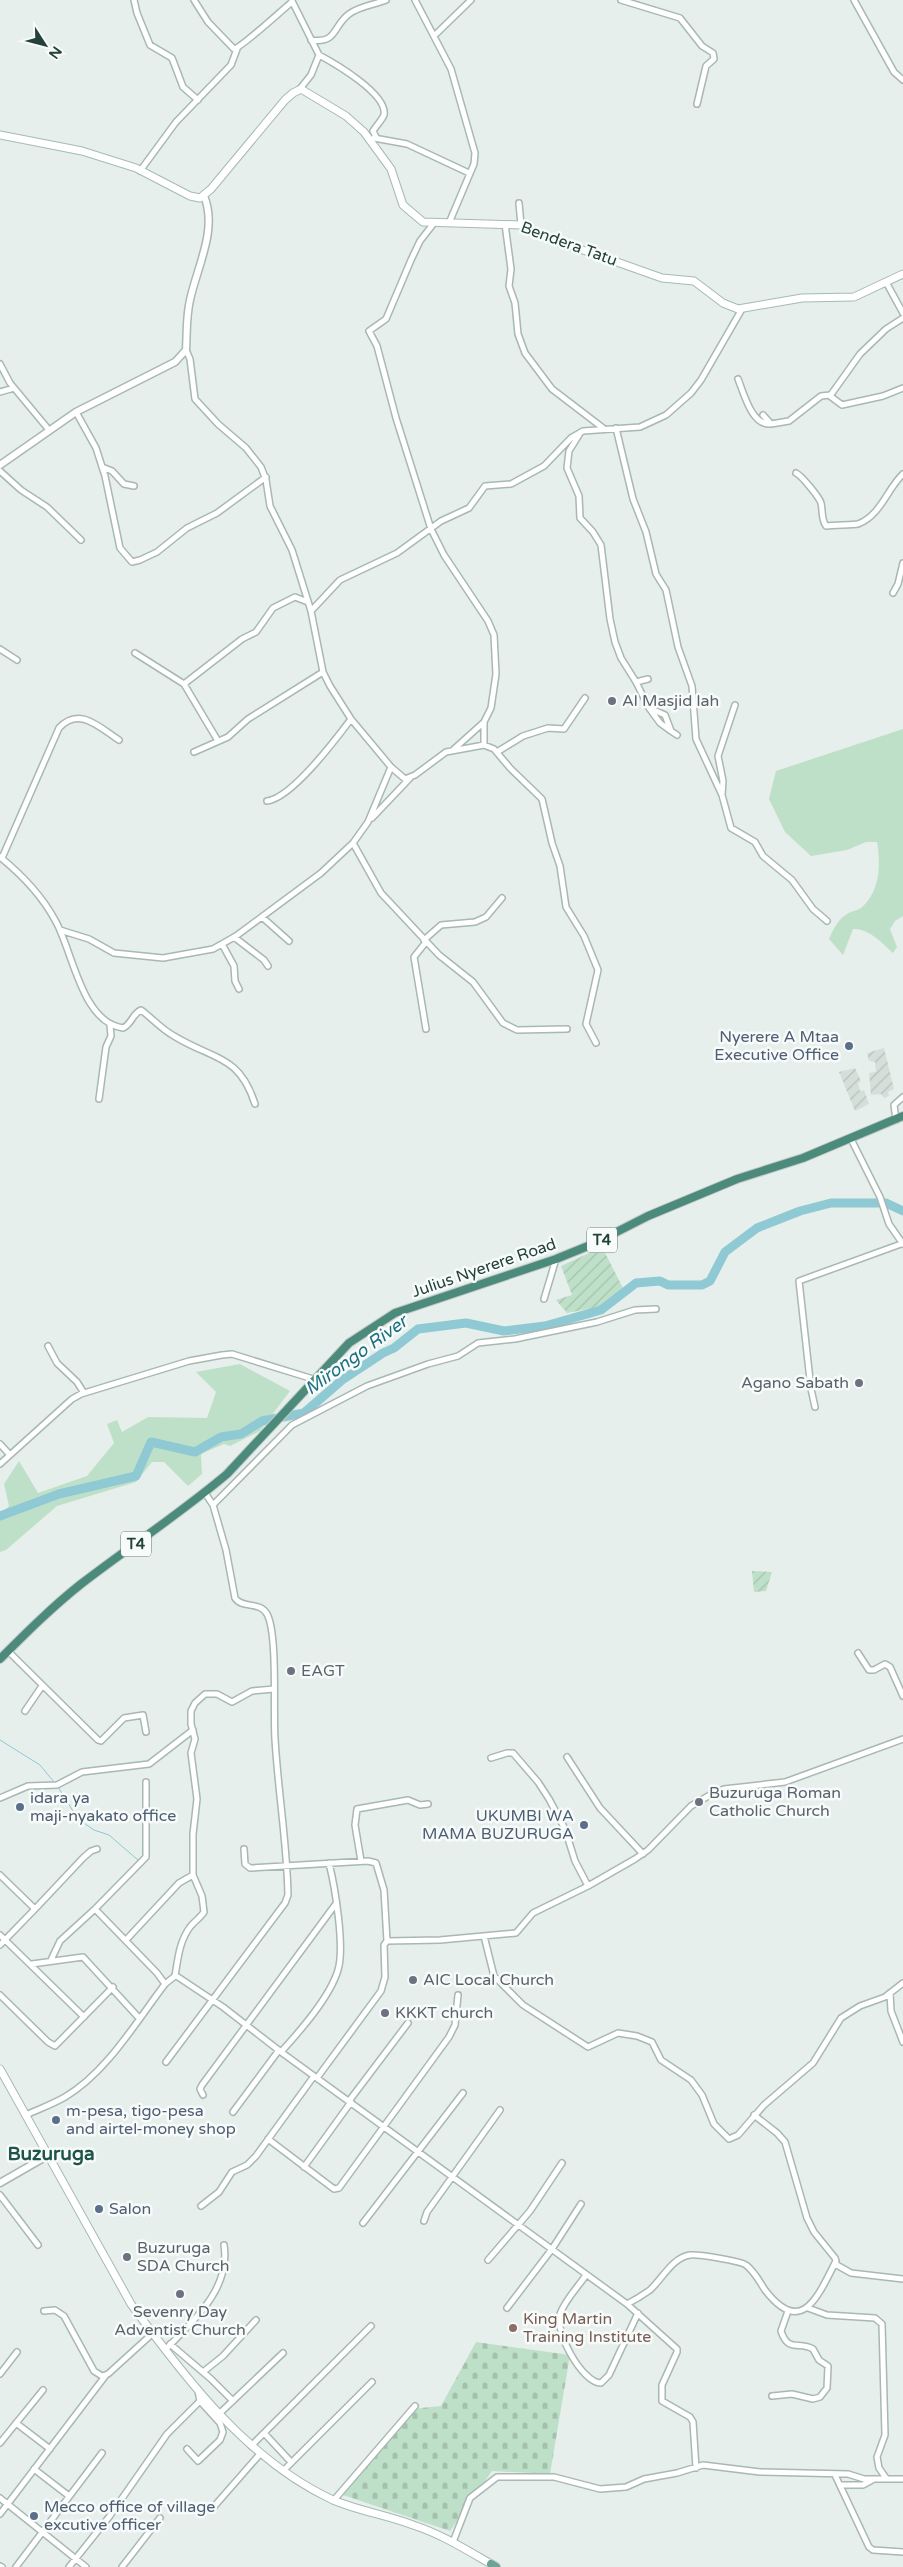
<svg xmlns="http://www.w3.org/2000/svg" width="903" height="2567" font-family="'Varela Round',sans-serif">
	<defs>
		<pattern id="industrial-furrows" width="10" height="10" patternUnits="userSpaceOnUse" patternTransform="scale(1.25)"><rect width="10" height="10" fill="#d4dfda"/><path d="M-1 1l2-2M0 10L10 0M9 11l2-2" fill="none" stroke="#b6c1bc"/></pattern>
		<pattern id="cemetery-stones" width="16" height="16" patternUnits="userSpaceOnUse" patternTransform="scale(1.25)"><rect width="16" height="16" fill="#bfe0c8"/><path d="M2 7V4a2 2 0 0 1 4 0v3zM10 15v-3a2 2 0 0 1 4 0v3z" fill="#a4c1ad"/></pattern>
		<pattern id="garden-furrows" width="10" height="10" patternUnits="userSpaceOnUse" patternTransform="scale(1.25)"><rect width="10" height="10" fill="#bfe0c8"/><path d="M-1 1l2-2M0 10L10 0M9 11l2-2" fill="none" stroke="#a4c1ad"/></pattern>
	</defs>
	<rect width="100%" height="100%" fill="#e6efeb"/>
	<path fill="url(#industrial-furrows)" d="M884 1048 894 1089 888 1092 889 1096 884 1098 881 1094 871 1095 869 1073 876 1072 875 1062 869 1061 867 1053Z
		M855 1068 861 1081 858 1083 860 1091 864 1090 869 1104 855 1111 839 1072Z"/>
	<path fill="#bfe0c8" d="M903 729V916L895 921 890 929 897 947 893 953C882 943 869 928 853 929L843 955 829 939C833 930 838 919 847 914 851 911 857 911 861 908 880 892 881 865 877 842H866L847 850 811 856 785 832 769 799 776 771Z
		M240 1364 290 1391 260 1431 230 1446 224 1444 201 1454 202 1474 188 1486 164 1462H152L136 1482 57 1506 6 1550 0 1552V1515L9 1506 4 1484 19 1461 38 1493 87 1476 114 1443 107 1424 117 1420 122 1432 148 1417 207 1418 216 1392 196 1372Z"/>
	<path fill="url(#cemetery-stones)" d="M476 2342 570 2355 550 2474 492 2471 450 2531 343 2495 411 2409 441 2406Z"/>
	<path fill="url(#garden-furrows)" d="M602 1247 623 1288 599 1307 567 1313 556 1300 572 1295 561 1266Z
		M752 1571 772 1572 766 1591 754 1592Z"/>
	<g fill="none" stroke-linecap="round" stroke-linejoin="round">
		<path stroke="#8ec9d4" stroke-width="1" d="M0 1740 40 1765 54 1782
			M58 1787 78 1819 94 1830 109 1835 138 1860"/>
		<path stroke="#8ec9d4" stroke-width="9" d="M0 1516 59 1494 136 1476 151 1442 195 1452 221 1437 241 1434 262 1421 304 1413 342 1380 383 1353 394 1348 418 1329 466 1323 504 1331 545 1326 601 1310 636 1283 660 1281 668 1285H702L710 1281 725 1252 757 1228 800 1211 831 1203H886L903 1211"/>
		<g stroke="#a8b8b2" stroke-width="8">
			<path id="minor" d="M134 0 137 13 150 45 172 58 183 87 198 100
				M194 0 208 22 234 49C241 48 282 10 292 2
				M415 0 451 69 475 153 474 164 449 223
				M621 0 680 18 702 46 713 53 714 59 706 66 697 104
				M854 0 894 72 903 80
				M292 1 319 55 311 75 299 90
				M434 36 471 0
				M311 40C337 44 332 27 349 14 360 6 374 5 386 0
				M319 55C334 63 388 94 384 115 382 120 376 126 373 131L376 137
				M374 138 407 144 469 173
				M140 171 176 122 231 65 237 49
				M519 203 521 225
				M434 223 420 241 411 260 386 319 369 331 377 346 396 418 431 529 444 555 488 621 494 635 496 674 491 708 484 722V745
				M505 224 511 269 509 286 515 303 518 334 525 353 552 389 603 428
				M886 282 903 313
				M903 318 886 329 860 354 830 396 842 405 883 396 903 388
				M186 350 190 359 195 399 218 424 246 448 261 467 266 480 270 506 292 550 311 611 323 672 330 686 351 719 391 767 405 779 415 775 446 752 484 745 494 749 510 768 542 799 552 843 560 866 566 907 584 936 598 970 586 1024 596 1043
				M0 364 10 383 49 430
				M738 379C744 394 752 426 771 424
				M0 392 14 388
				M76 412 96 448 105 476 120 548 132 562 140 560 157 552 187 528 217 513 266 477
				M763 415 771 424 789 421 821 396 830 395
				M616 428 633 499 646 532 656 574 666 590 678 647 692 686 696 739 722 795
				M579 435 569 451 567 468 579 496 580 518 593 532 601 545 610 619 615 642 621 658 636 682 648 679
				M102 467 112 471 124 484 134 486
				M0 471 21 490 47 507 81 540
				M796 473C802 476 819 497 821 503 823 512 821 519 826 526 835 525 853 525 858 524 881 515 887 489 903 474
				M893 593 898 584 903 563
				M311 611 340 580 397 553 441 521 469 508 485 486 511 484 544 466 571 438 583 431 640 427 666 415 691 393 701 380 742 309
				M0 649 17 660
				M135 653 184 684 218 741
				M636 682 649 708 665 715 671 731 677 735
				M184 684 242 639 256 632 273 608 295 597 308 602
				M735 705 718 756 723 781 722 795 731 828 755 842 763 856 792 880 813 909 827 921
				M649 708 660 723 671 731
				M454 749 483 723
				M194 752 228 737 248 719 323 672
				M497 752 523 736 548 728 564 729 585 698
				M267 801C292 798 336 739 351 719
				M372 818 410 778
				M353 843 381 893 439 955 473 982 503 1023 517 1030 567 1029
				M0 857C21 874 42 896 55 920 73 951 81 1022 123 1028 132 1024 132 1014 141 1010 152 1018 161 1029 174 1036 213 1060 239 1054 255 1104
				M2 858 59 728C79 706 99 727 119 740
				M262 917 289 941
				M60 930 89 939 114 953 163 958 213 949 236 936 321 873 353 843 368 822 391 767
				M234 937 264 960 268 966
				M424 940 441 925 475 922 486 917 502 898
				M222 944 234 966 235 981 239 989
				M426 1029 414 957 426 942
				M99 1099 106 1047 111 1036 110 1025
				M896 1120 894 1105 903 1097
				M851 1139 880 1197 889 1224 903 1244
				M544 1299 556 1259
				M48 1346 57 1363 77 1382 84 1393
				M815 1407 811 1389 799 1281 901 1244
				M0 1444 10 1455
				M0 1464 72 1399 81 1394 189 1361 222 1355 232 1354 313 1379
				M213 1505 292 1425 367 1386 428 1364 458 1356 478 1343 515 1339 597 1322 635 1310 656 1309
				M8 1651 98 1740 101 1741 124 1718 143 1715 146 1732
				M858 1653 869 1670H874L885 1664 890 1667 903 1696
				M25 1711 42 1686
				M567 1757 600 1808 643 1854
				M491 1758 507 1753H513L538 1782 549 1799 565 1829 575 1861 588 1886
				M146 1782V1857L95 1909 157 1973 165 1984
				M0 1798 28 1786 57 1785 82 1772 149 1764 193 1730
				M244 1849 245 1864 250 1868 368 1861 376 1863 384 1890 387 1941
				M361 1861 355 1825 357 1809 408 1800 420 1805 428 1804
				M0 1875 35 1909 0 1945
				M35 1909 83 1858 91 1851 97 1849
				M0 1935 84 2017
				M484 1936 494 1976 523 2005 588 2047 618 2033 637 2036 652 2042 661 2060 691 2080 702 2095 714 2124 729 2139 738 2135 764 2105 813 2063 841 2018 860 2006 885 1997 903 1983
				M126 1940 179 1883 193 1875
				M51 1960 60 1941 95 1909
				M32 1964 83 1957 139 2018
				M175 1976C178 1959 179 1942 190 1927 194 1922 200 1918 204 1912L202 1896 193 1875V1834L197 1799 191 1753 195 1739 191 1724V1711L195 1703 205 1694H217L232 1702 252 1691 274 1689
				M890 1993 891 2011 903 2042
				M0 1995 48 2042 55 2046 113 1987
				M281 2052C300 2031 330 1997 338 1970 345 1947 335 1887 329 1863
				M166 2062 285 1903 288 1895C287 1843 278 1791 275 1739 273 1713 278 1634 267 1614 260 1601 242 1609 235 1598L226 1550 213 1505 205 1493
				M317 2078 381 1991 385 1977 384 1945 387 1941 440 1940 516 1933 533 1913 588 1886 635 1859 648 1850 691 1806 710 1795 724 1789 785 1782 903 1739
				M203 2095 200 2089 202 2085 335 1905
				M349 2101 408 2023
				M233 2112 279 2050
				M26 2115C39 2109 53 2104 65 2097 107 2072 136 2022 165 1984L175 1976 178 1977 223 2007 281 2052 627 2304 677 2349V2352L662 2385V2401L690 2417 693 2422 696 2468
				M268 2139 334 2189 339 2188 449 2037 455 2025 458 1995
				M304 2167 351 2102
				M0 2195 38 2245
				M201 2206 219 2192 232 2172 247 2165 256 2156 314 2076
				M424 2221 427 2212 500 2110
				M363 2223 463 2093
				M488 2260 530 2211 562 2163
				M835 2264 851 2273 903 2279
				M586 2275C578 2287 565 2300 560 2314 554 2331 582 2383 601 2383L609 2375 638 2313
				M627 2304C635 2300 643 2295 650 2290 662 2279 673 2257 690 2255 698 2254 740 2261 746 2265 755 2272 759 2281 765 2290 802 2338 818 2296 836 2261L835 2258 814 2232 807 2218 785 2142 777 2133 754 2115
				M507 2308 552 2249 581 2204
				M808 2308 827 2315 875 2318 882 2324 885 2435 877 2457 879 2468 886 2478
				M44 2311 55 2310 64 2316 94 2371 102 2376 108 2374 152 2334
				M170 2344 211 2379 233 2401
				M165 2350C193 2321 231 2289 224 2245
				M203 2372 223 2356 256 2320
				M0 2374 17 2352
				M772 2396 792 2394 813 2399 820 2397 827 2388 828 2366 819 2360 813 2349C799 2341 788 2353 781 2331L788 2311
				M220 2413 283 2353
				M16 2423 50 2449
				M264 2433 291 2462
				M0 2443 43 2390
				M251 2446 371 2326
				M187 2449 198 2461 220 2440 223 2432 220 2423 200 2401
				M34 2469 69 2496
				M283 2471 372 2382
				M835 2475 869 2547 873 2550 903 2552
				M841 2485H863L874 2479
				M0 2498 86 2567
				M334 2500 415 2406
				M211 2510 260 2454
				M0 2514 106 2375
				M453 2542 470 2498 497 2477H554L600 2489 626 2487 644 2479 677 2473 703 2465 760 2472 848 2474 864 2479H903
				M0 2566 2 2567
				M16 2567 102 2453
				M69 2567 109 2517 167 2434 200 2401 198 2391
				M122 2567 160 2518"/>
		</g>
		<g stroke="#a8b8b2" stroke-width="9">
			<path id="tertiary" d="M0 465 76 412 175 362 186 350C187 333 186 317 190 300 197 267 218 229 204 196
				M0 2183 47 2156"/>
		</g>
		<g stroke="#a4bbb3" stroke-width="9">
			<path id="secondary" d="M0 135 82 151 136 168 190 196 200 198 211 189 285 100 293 93 301 89 346 116 364 132 391 169 403 205 423 222 521 225 561 244 586 251 662 278 694 281 723 303 738 309 802 298 854 297 903 274
				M0 2069 131 2304C185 2378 248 2461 333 2500 359 2511 387 2515 413 2525 441 2534 465 2549 491 2564"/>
		</g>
		<g stroke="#c2cac8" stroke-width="10">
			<path id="primary" d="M491 2564 496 2567"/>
		</g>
		<g stroke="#c2cac8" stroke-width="10">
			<path id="trunk" d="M0 1659C26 1633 52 1607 81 1584 129 1547 181 1513 227 1474L349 1343 395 1313 556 1259 593 1244 648 1216 737 1179 803 1158 903 1116"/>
		</g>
		<use href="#minor" stroke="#fff" stroke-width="5"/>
		<use href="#tertiary" stroke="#fff" stroke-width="6"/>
		<use href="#secondary" stroke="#fff" stroke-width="7"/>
		<use href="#primary" stroke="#6aa596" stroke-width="8"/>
		<use href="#trunk" stroke="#4c8a7c" stroke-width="8"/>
	</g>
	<g fill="#6b7280" stroke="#f7fbf9" stroke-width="2">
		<circle cx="612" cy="701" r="5"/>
		<circle cx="859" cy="1383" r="5"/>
		<circle cx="291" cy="1671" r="5"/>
		<circle cx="699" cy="1802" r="5"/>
		<circle cx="413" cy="1980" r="5"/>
		<circle cx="385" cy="2013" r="5"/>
		<circle cx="127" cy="2257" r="5"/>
		<circle cx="180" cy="2294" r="5"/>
	</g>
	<g fill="#5c6f8a" stroke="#f7fbf9" stroke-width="2">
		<circle cx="849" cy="1046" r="5"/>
		<circle cx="20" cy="1807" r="5"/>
		<circle cx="584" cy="1825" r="5"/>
		<circle cx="56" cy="2120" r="5"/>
		<circle cx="99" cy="2209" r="5"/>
		<circle cx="34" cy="2516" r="5"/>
	</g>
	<circle fill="#8d6e63" stroke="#f7fbf9" stroke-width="2" cx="513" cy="2328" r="5"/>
	<g text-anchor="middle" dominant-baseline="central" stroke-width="5" stroke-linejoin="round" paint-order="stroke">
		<g fill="#f7fbf9" stroke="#637a73" stroke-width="1">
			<rect x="587" y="1227.5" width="30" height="25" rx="4"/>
			<rect x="121" y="1531.5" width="30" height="25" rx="4"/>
		</g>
		<g font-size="15" font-weight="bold" fill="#24423a">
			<text x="602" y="1240">T4</text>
			<text x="136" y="1544">T4</text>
		</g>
		<g font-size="16" fill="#24423a" stroke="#f7fbf9">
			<text transform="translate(569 244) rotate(20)">Bendera Tatu</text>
			<text transform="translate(484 1268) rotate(-19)">Julius Nyerere Road</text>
		</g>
		<g font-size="16" fill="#5b616d" stroke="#f7fbf9" text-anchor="start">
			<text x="622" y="701">Al Masjid lah</text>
			<text x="849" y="1383" text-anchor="end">Agano Sabath</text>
			<text x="301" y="1671">EAGT</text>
			<text x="709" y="1793">Buzuruga Roman<tspan x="709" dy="18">Catholic Church</tspan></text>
			<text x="423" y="1980">AIC Local Church</text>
			<text x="395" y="2013">KKKT church</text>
			<text x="137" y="2248">Buzuruga<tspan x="137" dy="18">SDA Church</tspan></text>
			<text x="180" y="2312" text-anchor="middle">Sevenry Day<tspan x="180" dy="18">Adventist Church</tspan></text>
		</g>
		<g font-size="16" fill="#4e5e75" stroke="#f7fbf9" text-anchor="start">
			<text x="839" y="1037" text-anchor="end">Nyerere A Mtaa<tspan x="839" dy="18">Executive Office</tspan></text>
			<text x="30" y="1798">idara ya<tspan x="30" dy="18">maji-nyakato office</tspan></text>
			<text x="574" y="1816" text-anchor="end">UKUMBI WA<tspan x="574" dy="18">MAMA BUZURUGA</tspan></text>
			<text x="66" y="2111">m-pesa, tigo-pesa<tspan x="66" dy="18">and airtel-money shop</tspan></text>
			<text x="109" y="2209">Salon</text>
			<text x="44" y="2507">Mecco office of village<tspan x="44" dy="18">excutive officer</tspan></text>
		</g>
		<g font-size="16" fill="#785e54" stroke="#f7fbf9" text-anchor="start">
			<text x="523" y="2319">King Martin<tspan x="523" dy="18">Training Institute</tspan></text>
		</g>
		<g font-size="18" font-style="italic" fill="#1c6f80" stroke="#f7fbf9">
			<text transform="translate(356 1355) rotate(-36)">Mirongo River</text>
		</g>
		<g font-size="19" font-weight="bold" fill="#1f5548" stroke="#f7fbf9">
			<text x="51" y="2154">Buzuruga</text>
		</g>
	</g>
	<g transform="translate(45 45) rotate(126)" stroke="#f7fbf9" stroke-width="4" paint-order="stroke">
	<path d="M0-4L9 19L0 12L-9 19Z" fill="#24423a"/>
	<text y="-8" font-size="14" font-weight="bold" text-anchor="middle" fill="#24423a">N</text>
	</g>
</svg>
